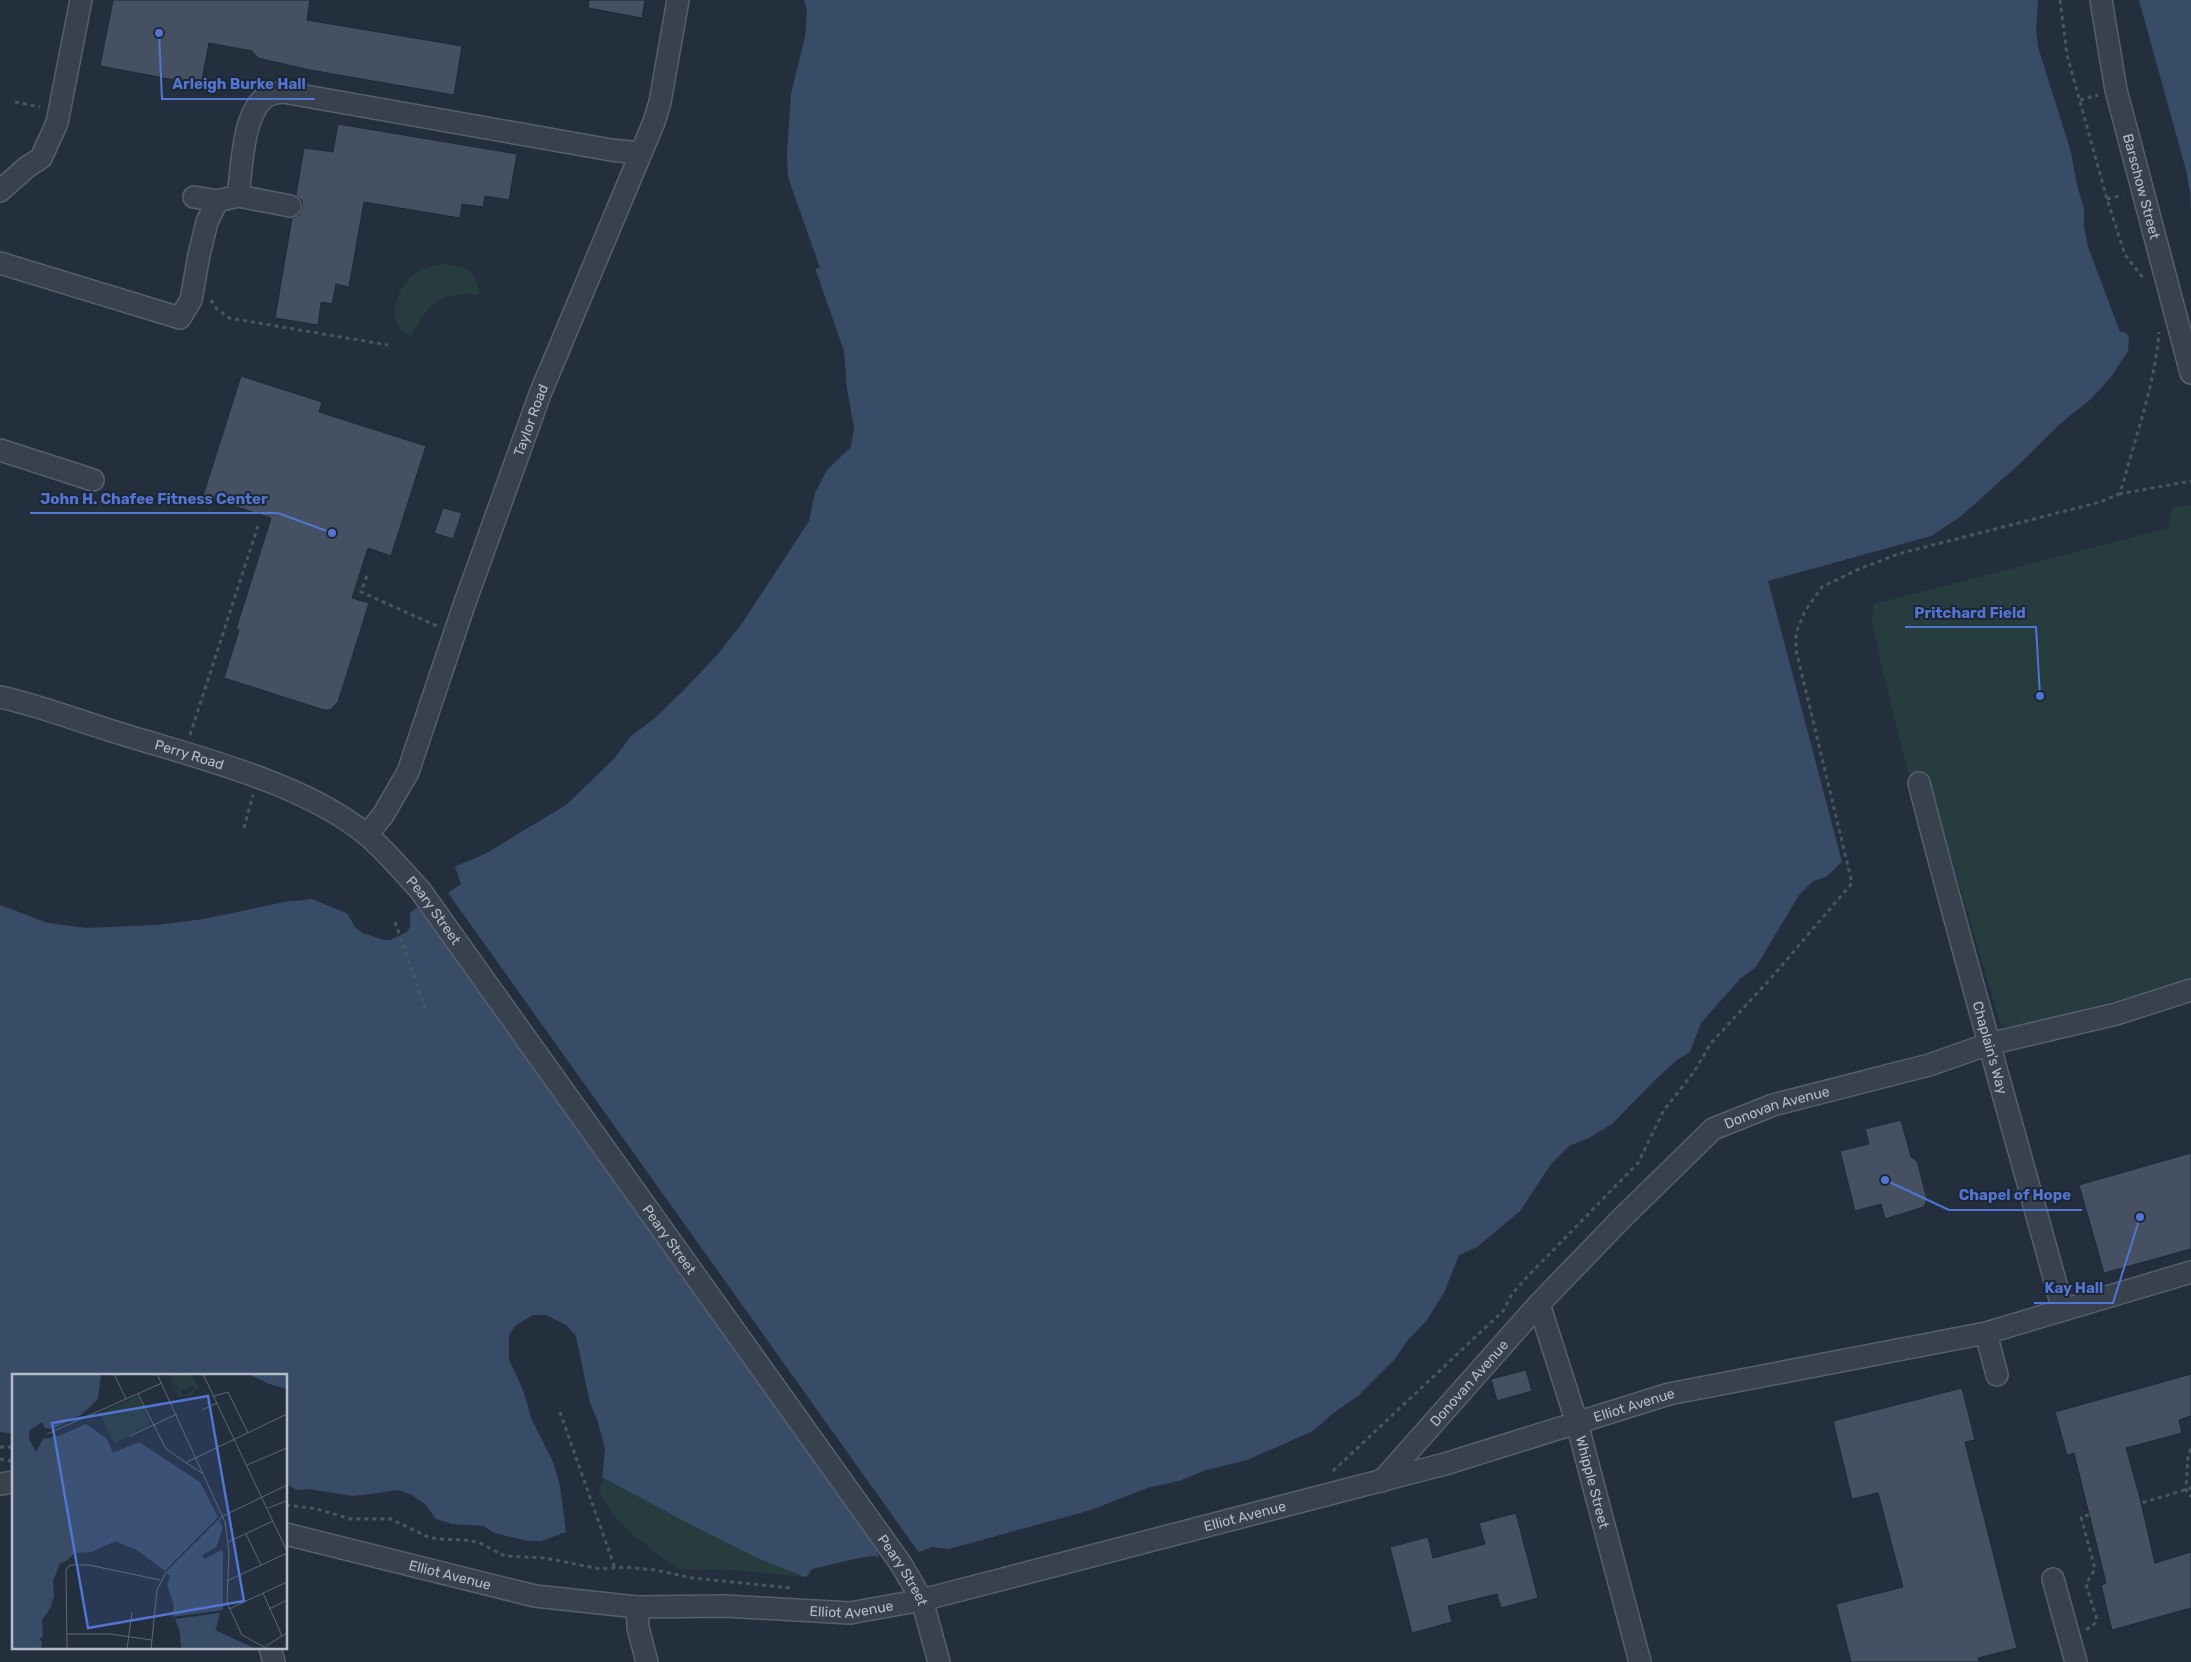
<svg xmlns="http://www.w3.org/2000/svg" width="2191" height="1662" font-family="Rubik,sans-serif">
	<rect width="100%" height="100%" fill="#242f3e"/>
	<path fill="#263c3f" d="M444 264C468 268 474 269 480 294 439 293 430 300 411 337 385 325 394 292 412 276 421 268 432 266 444 264Z
		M2191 505V980L2013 1028 2000 1022 1926 772 1908 773 1871 621 1874 604 2168 528 2172 507Z
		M605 1468 859 1558 805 1577 732 1570 677 1569 633 1535 613 1515 598 1489 602 1484Z"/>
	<path fill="#394c67" d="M802 0H2044L2046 52 2053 71 2089 231 2122 327 2129 337 2128 351 2111 377 2091 399 2061 423 2015 468 1961 516 1931 536 1768 581 1842 862 1826 877 1813 881 1799 895 1756 967 1740 979 1701 1023 1690 1052 1677 1060 1653 1082 1612 1124 1589 1138 1569 1146 1551 1164 1520 1211 1477 1247 1459 1255 1444 1293 1426 1321 1407 1341 1395 1359 1359 1395 1331 1415 1313 1431 1247 1460 1206 1470 1179 1481 1147 1488 1091 1510 949 1549 932 1547 919 1552 819 1570 805 1577 755 1557 697 1528 600 1476V1465L553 1337C539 1330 526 1338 522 1353L574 1533 526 1546 467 1526 446 1527 404 1505 286 1490V1376H14V1434L0 1432V905L48 923 86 928 156 925 204 919 284 902 312 899 347 913 357 922 385 935 397 931 404 904 440 881 442 872 485 854 566 805 614 759 631 736 654 719 686 688 718 654 743 622 809 521 815 493 827 470 851 447 854 428 847 389 844 351 816 271 799 229 784 176 782 137 805 8Z
		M2138 0H2191V214L2183 170Z"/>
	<path fill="#242f3e" d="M799 0H804L807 12 805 37 791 94 787 152 788 177 820 268 813 269 797 230 782 176 780 137 783 106 799 39 802 8Z
		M2038 0H2047L2049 52 2077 135 2095 218 2092 231 2116 294 2124 326 2129 333 2120 332 2088 247 2084 227V209L2077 185 2071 152 2038 47 2036 30Z
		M2135 0H2139L2186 170 2190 192 2191 217 2189 215 2180 170 2139 23Z
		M454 864 461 884 448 893 920 1554 879 1564 819 1573 805 1580 812 1569 859 1558 872 1556 879 1557 875 1546 429 922 417 907 410 913V927L407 932 390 940H384L363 933 355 927 347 913 312 899V896L348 910 359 920 385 933 396 929 401 913 402 903 410 900 409 898 438 879 440 870Z
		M533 1315H546L566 1325 576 1336 590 1403 598 1422 605 1449 602 1480 597 1477 598 1465 577 1423 576 1401 560 1372 557 1352 551 1339 544 1336 535 1338 526 1346 524 1353 533 1388 548 1420 579 1505V1522L576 1535 566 1541 548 1545 528 1548 508 1547 467 1528 445 1530 403 1508 345 1505 318 1498H294L286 1493V1484L297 1490 307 1489 354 1496 399 1490 412 1495 425 1504 436 1519 452 1524 484 1526 494 1533 528 1541H541L566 1532 560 1486 554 1464 532 1420 524 1393 509 1359V1335L515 1326Z"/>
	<path fill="#455162" stroke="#1f2835" d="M113 0H310L307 20 462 46 454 95 310 70 258 58 252 51 209 43 201 85 100 66Z
		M589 0H645L642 18 588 8Z
		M338 124 517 154 509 200 485 196 483 207 462 204 460 218 364 202 349 287 336 284 332 304 321 302 318 325 275 318 292 218 299 215 302 208V201L296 195 304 148 333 152Z
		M241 376 322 402 319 412 426 446 391 556 368 548 352 598 369 603 338 702 330 710H324L224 678 239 630 236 629 271 518 203 496Z
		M443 508 462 513 453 539 434 533Z
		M1901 1120 1911 1157 1917 1161 1927 1199 1924 1207 1885 1219 1881 1204 1855 1211 1840 1151 1869 1144 1865 1129Z
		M2191 1153V1249L2104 1273 2079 1185Z
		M1526 1370 1532 1391 1497 1401 1491 1379Z
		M2191 1374V1416L2179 1420 2182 1433 2126 1448 2140 1498 2155 1563 2191 1552V1608L2112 1630 2101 1585 2106 1583 2074 1453 2067 1455 2055 1412Z
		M1962 1388 1975 1440 1965 1442 2017 1648 1978 1658 1979 1662H1851L1836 1604 1903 1587 1878 1493 1852 1499 1833 1421Z
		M1516 1513 1538 1598 1501 1608 1497 1594 1448 1606 1452 1622 1412 1633 1390 1547 1428 1537 1433 1558 1485 1544 1479 1523Z"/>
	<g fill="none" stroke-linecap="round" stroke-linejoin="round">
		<g stroke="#565f6c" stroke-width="24">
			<g id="minor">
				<path id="s1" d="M2101 0 2116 90 2191 373"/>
				<path d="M0 191 27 167 41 158 57 123 81 0"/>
				<path d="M238 196C242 169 242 117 264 98 269 94 277 93 283 92L611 150 640 153"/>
				<path d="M194 197 217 201 238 196 290 206"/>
				<path d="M0 263 180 318 191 300 199 255 207 222 217 201"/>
				<path d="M0 450 93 480"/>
				<path id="s2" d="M0 697C38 705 76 720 112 731 192 756 303 782 367 835 386 851 403 872 420 890L901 1564 922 1600 939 1662"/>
				<path id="s3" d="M1919 783C1964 959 2015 1134 2063 1310"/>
				<path id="s4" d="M367 835 383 815 408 772 463 608 540 394 654 122 660 102 678 0"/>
				<path id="s5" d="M1539 1304 1577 1423 1640 1662"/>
				<path d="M1986 1333 1997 1375"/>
				<path id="s6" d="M1382 1481 1539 1304 1623 1217 1713 1129 1773 1105 1929 1065 1989 1044 2116 1014 2191 990"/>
				<path d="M0 1484 14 1482"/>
				<path id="s7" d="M286 1534 535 1596 637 1607 725 1606 850 1613 922 1600 1445 1464 1669 1394 1986 1333 2191 1272"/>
				<path d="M2053 1579 2076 1662"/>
				<path d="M637 1607 638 1628 647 1662"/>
				<path d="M270 1648 274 1662"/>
			</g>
		</g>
		<path stroke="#44595c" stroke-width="3" stroke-dasharray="4 4" stroke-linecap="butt" d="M2060 0 2067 55 2107 199 2125 255 2144 279
			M2080 100 2098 95
			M15 102 40 107
			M2107 199 2123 195
			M211 300 217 309 229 318 388 345
			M2119 494 2191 481
			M367 576 361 592 437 626
			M190 735 258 526
			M244 828 253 795
			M395 922 425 1008
			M560 1412 615 1568
			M0 1447H14
			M2191 1449 2188 1455 2186 1490 2191 1497
			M0 1459 11 1461
			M1333 1471 1503 1311 1512 1294 1527 1277 1638 1163 1664 1110 1694 1072 1711 1043 1772 977 1852 883 1796 650V633L1805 611 1822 587 1857 570 1898 554 2100 502 2119 494 2123 484C2136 434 2155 384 2159 332
			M286 1505 317 1509 351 1519H391L426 1536 437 1539 464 1540 478 1542 505 1556 545 1558 600 1569 625 1567 655 1570 693 1578 791 1588
			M2135 1505 2191 1488
			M2086 1629 2092 1627 2097 1620 2086 1584 2095 1569 2081 1517 2089 1515"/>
		<use href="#minor" stroke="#38414e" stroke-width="21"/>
	</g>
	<g text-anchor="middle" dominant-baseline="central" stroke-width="4" stroke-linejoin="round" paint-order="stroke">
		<g font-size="14" fill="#b4bcc9" stroke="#1d2633">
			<text stroke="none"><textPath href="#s1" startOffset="191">Barschow Street</textPath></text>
			<text stroke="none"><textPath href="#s4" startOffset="448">Taylor Road</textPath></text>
			<text stroke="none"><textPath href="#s2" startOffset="198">Perry Road</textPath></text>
			<text stroke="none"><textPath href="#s2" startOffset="495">Peary Street</textPath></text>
			<text stroke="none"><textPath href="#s3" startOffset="274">Chaplain's Way</textPath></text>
			<text stroke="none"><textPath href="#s6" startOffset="551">Donovan Avenue</textPath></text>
			<text stroke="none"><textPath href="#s2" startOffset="900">Peary Street</textPath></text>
			<text stroke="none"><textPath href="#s6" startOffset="131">Donovan Avenue</textPath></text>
			<text stroke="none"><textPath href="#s7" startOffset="1384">Elliot Avenue</textPath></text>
			<text stroke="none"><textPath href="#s5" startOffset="186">Whipple Street</textPath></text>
			<text stroke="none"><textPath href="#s7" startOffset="979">Elliot Avenue</textPath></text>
			<text stroke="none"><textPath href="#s2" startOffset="1305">Peary Street</textPath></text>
			<text stroke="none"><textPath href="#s7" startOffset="169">Elliot Avenue</textPath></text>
			<text stroke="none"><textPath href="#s7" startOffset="574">Elliot Avenue</textPath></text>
		</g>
	</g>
	<g transform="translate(12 1374)">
		<rect width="275" height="275" fill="#242f3e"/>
		<path d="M153 0 169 20H176L182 15 178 0 187 13 178 22H167ZM158 0H176L182 11 167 18ZM126 22 139 50 102 69 87 39Z" fill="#263c3f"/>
		<path d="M0 0H89L86 25 70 40 40 55 33 54 30 48 18 56 17 65 24 78 31 65 47 62 74 50 95 65 101 79 127 68 188 108 211 153 204 174 192 180 193 183 210 175 212 180 211 236 203 256 244 275H170L160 242 162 231 155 210 157 202 129 179 104 167 80 178 62 180 53 188 48 194 42 229 30 246 31 261 27 266 30 267 29 275H0ZM236 0H275V15L257 10Z" fill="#394c67"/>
		<path d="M207 142 211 153 207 147 155 199 158 203 155 210 156 202 149 200 142 190 114 173 103 170 79 180 58 183 64 179 80 178 95 171 105 170 123 175 153 197ZM202 174H206L194 181 210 174 212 178V238L205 251 208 239 163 245 168 259 169 275 160 243 211 236V178L209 176 193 185 190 182ZM54 187 55 190 48 195 44 225 40 234 37 238 42 222 41 207 48 189Z" fill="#242f3e"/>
		<path fill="none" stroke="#5e6776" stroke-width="1" d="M102 0 114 25M145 0 213 148 217 178 215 229 230 261 256 275M191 0 275 177M126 20 154 75 191 100M202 22 216 18 236 59M190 36 205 29M35 60 150 9M118 62 165 40M173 89 275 40M235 91 275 74M256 134 274 127M234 160 249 191M216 168 261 147M215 207 275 179M251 219 270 262M217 235 275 208M257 235 275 226M55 260H98L140 266M254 272 275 259M55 275 54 196 58 191H77L148 206M115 275 120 238M139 275 145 216 153 200 211 142 275 111"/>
		<path fill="#5274d3" fill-opacity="0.15" stroke="#5274d3" stroke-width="2.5" d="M196 22 232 227 76 254 40 49Z"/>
		<rect width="275" height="275" fill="none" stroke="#b4bcc9" stroke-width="2.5"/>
	</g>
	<path fill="none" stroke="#5274d3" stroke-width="2" d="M159 33L162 99H315M332 533L278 513H30M2040 696L2036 627H1905M1885 1180L1949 1210H2082M2140 1217L2113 1303H2034"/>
	<g fill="#5274d3" stroke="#1d2633" stroke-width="2">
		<circle cx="159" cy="33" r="5"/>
		<circle cx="332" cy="533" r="5"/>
		<circle cx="2040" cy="696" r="5"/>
		<circle cx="1885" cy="1180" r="5"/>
		<circle cx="2140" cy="1217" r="5"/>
	</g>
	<g font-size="15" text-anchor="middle" font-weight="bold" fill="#5274d3" stroke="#1d2633" stroke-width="4" stroke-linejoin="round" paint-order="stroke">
		<text x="239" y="89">Arleigh Burke Hall</text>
		<text x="154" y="504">John H. Chafee Fitness Center</text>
		<text x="1970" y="618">Pritchard Field</text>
		<text x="2015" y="1200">Chapel of Hope</text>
		<text x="2074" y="1293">Kay Hall</text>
	</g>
</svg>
